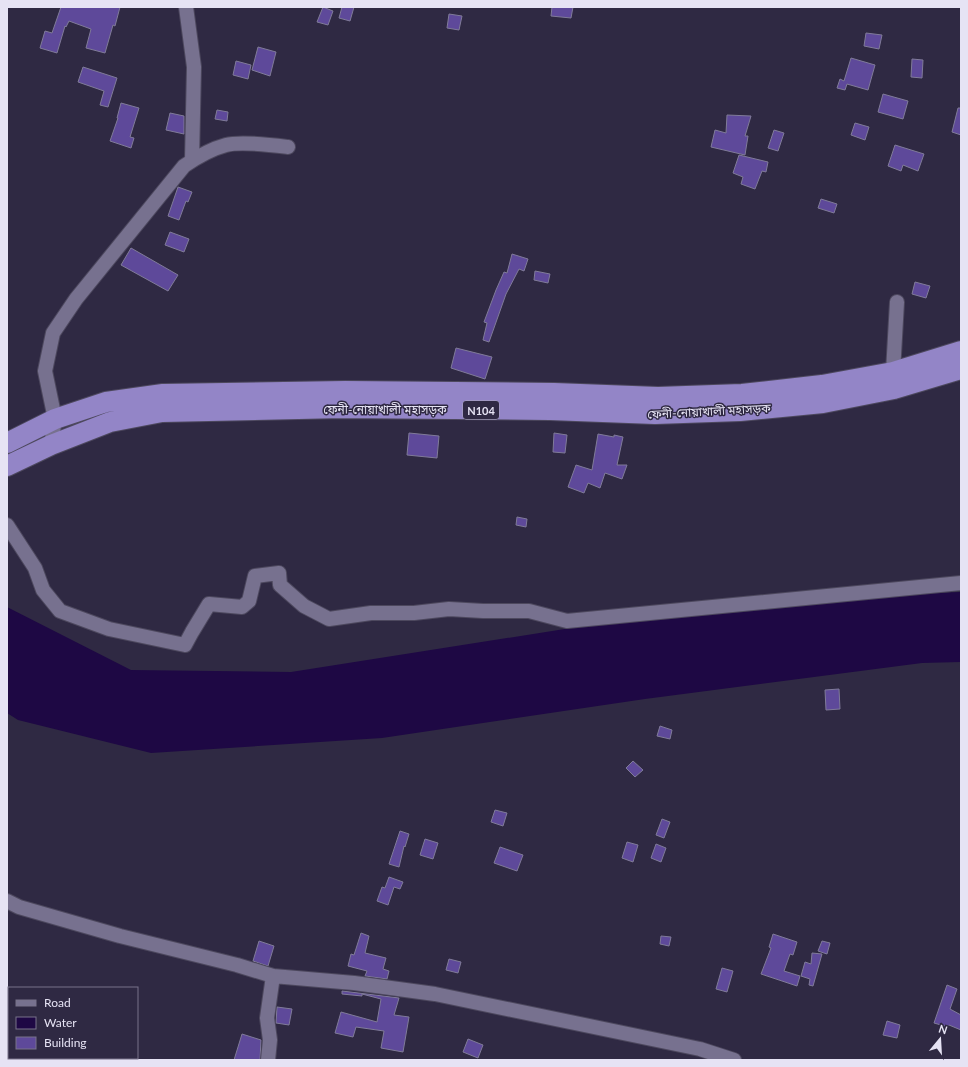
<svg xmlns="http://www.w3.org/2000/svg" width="968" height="1067" font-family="Lato,'Noto Sans Bengali',sans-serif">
	<rect width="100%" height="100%" fill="#2f2943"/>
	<path fill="#1e0844" d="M961 592V662L922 663 645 699 382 738 151 753 18 720 7 713V607L131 670 291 672 571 628 907 594Z"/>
	<path fill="#5e499a" stroke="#807b99" d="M61 7H120L115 26 113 25 105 53 86 48 91 29 69 21 66 27 65 26 57 53 40 48 45 31 52 33Z
		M323 7 333 11 328 25 317 22Z
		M342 7H354L350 21 339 18Z
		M552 7H573L571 18 551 16Z
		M449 14 462 16 459 30 447 28Z
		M866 33 882 35 879 49 864 46Z
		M258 47 276 52 270 76 252 70Z
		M851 58 875 65 868 90 847 84 845 90 837 88 840 79 844 81Z
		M912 59 923 60 922 78 911 77Z
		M236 61 251 65 248 79 233 75Z
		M83 67 117 78 108 107 100 105 104 91 78 82Z
		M883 94 908 101 903 119 878 112Z
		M121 103 139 108 130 137 134 138 131 148 110 141 118 118H117Z
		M958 108H961V135L952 132Z
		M217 110 228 112 227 121 215 119Z
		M170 113 184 116V134L166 130Z
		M727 115 751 116 745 136H748L745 155 711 147 715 130 726 133Z
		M855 123 869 127 865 140 851 135Z
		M774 130 784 133 778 151 768 148Z
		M895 145 924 154 918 171 903 165 901 171 888 166Z
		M739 155 768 162 766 172 762 171 755 189 741 184 743 177 733 173Z
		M178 187 192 192 188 202 186 201 179 220 168 216Z
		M821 199 837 204 834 213 818 208Z
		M170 232 189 239 184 252 165 245Z
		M131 248 178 275 168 291 121 265Z
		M512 254 528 259 524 271 519 269 506 294 489 342 483 340 487 323 484 322 496 290 504 272 507 273Z
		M535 271 550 274 548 283 534 280Z
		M915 282 930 286 926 298 912 294Z
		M456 348 492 357 485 379 451 368Z
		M409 433 439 436 437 458 407 455Z
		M554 433 567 435 565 453 553 452Z
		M598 434 614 437V435L623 437 617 465H627L622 479 605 473 600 488 588 483 584 493 568 487 576 465 592 470Z
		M517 517 527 519 526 527 516 525Z
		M839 689 840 709 826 710 825 690Z
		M660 726 672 730 670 739 657 736Z
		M633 761 643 770 635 777 626 768Z
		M495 810 507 813 503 826 491 822Z
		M662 819 670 822 664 838 656 835Z
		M400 831 409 834 405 847 404 846 399 867 389 864Z
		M425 839 438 843 433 859 420 855Z
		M627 842 638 845 633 862 622 858Z
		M656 844 666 848 661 862 651 858Z
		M500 847 523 855 517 871 494 863Z
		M389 877 403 882 400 889 394 887 388 905 377 901 382 887 385 888Z
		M361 933 369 936 365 953 386 958 383 969 389 971 387 979 365 976 367 971 348 966 351 954 354 955Z
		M773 934 797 942 793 955 790 954 784 971 800 976 797 986 761 974 771 948 769 947Z
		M661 936 671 937 669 946 660 944Z
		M259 941 274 946 268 966 253 961Z
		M822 941 830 943 827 954 818 951Z
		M812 953 822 954 813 986 809 985 810 979 801 976 805 962 811 964Z
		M449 959 461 962 458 973 446 970Z
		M722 968 733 971 727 992 716 989Z
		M947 985 957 989 950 1009 961 1015V1030L949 1025 948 1027 934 1023Z
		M342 991 399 998 394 1015 409 1017 403 1052 381 1048 384 1031 356 1027 353 1037 335 1033 341 1012 377 1022 381 999 362 994V996L342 994Z
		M277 1007 292 1009 289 1025 276 1023Z
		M887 1021 900 1025 897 1038 883 1035Z
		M242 1034 261 1040 260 1060H234Z
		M468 1039 483 1045 478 1058 463 1052Z"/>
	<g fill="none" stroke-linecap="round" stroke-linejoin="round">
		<g stroke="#4d485e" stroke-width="16">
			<path id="minor" d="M186 7 194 67 192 160
				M890 379 893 372 897 302
				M51 445 55 419 45 371 53 333 76 299 184 166C197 157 211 149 226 145 241 141 272 145 288 147
				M7 525 35 568 43 590 60 611 109 629 185 645 192 632 209 604 242 607 249 601 255 576 279 573 280 585 304 606 329 619 371 613H414L449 609 483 611H529L567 621 961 583
				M7 901 19 907 120 936 237 965 273 976 354 983 435 994 700 1049 734 1060
				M268 1060 270 1040 267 1018 273 976"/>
		</g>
		<g stroke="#4d485e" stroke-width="22">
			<path id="highway" d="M7 443 55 419 106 402 163 394 345 391 554 393 658 397 742 394 822 385 893 372 961 351
				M7 466 51 445 110 422 162 412 342 408 550 410 655 414 740 411 823 403 894 389 961 369"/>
		</g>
		<use href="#minor" stroke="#77718f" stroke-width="14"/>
		<use href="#highway" stroke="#9385c7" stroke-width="20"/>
	</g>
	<g text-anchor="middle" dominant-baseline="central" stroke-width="3" stroke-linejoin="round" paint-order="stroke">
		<rect fill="#2f2943" stroke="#afabbf" stroke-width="1" x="463" y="401" width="36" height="18" rx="3"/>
		<g font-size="11" font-weight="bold" fill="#e6e3f4">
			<text x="481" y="410">N104</text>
		</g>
		<g font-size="12" fill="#e6e3f4" stroke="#2f2943">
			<text x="385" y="409">ফেনী-নোয়াখালী মহাসড়ক</text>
			<text transform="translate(709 411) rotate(-3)">ফেনী-নোয়াখালী মহাসড়ক</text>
		</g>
	</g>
	<rect width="968" height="1067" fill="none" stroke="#e6e3f4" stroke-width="16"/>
	<rect x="8" y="987" width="130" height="72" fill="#2f2943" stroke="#78738a"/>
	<rect x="16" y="1000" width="20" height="6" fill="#77718f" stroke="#78738a"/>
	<text x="44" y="1007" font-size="12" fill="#e6e3f4">Road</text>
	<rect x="16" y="1017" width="20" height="12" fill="#1e0844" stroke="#78738a"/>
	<text x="44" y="1027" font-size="12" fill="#e6e3f4">Water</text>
	<rect x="16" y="1037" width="20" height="12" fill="#5e499a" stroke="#78738a"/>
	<text x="44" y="1047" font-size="12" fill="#e6e3f4">Building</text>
	<g transform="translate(940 1039) rotate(18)" stroke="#2f2943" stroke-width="3" paint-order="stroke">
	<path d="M0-3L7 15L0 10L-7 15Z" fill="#e6e3f4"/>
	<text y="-6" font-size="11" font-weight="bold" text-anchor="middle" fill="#e6e3f4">N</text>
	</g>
</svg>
